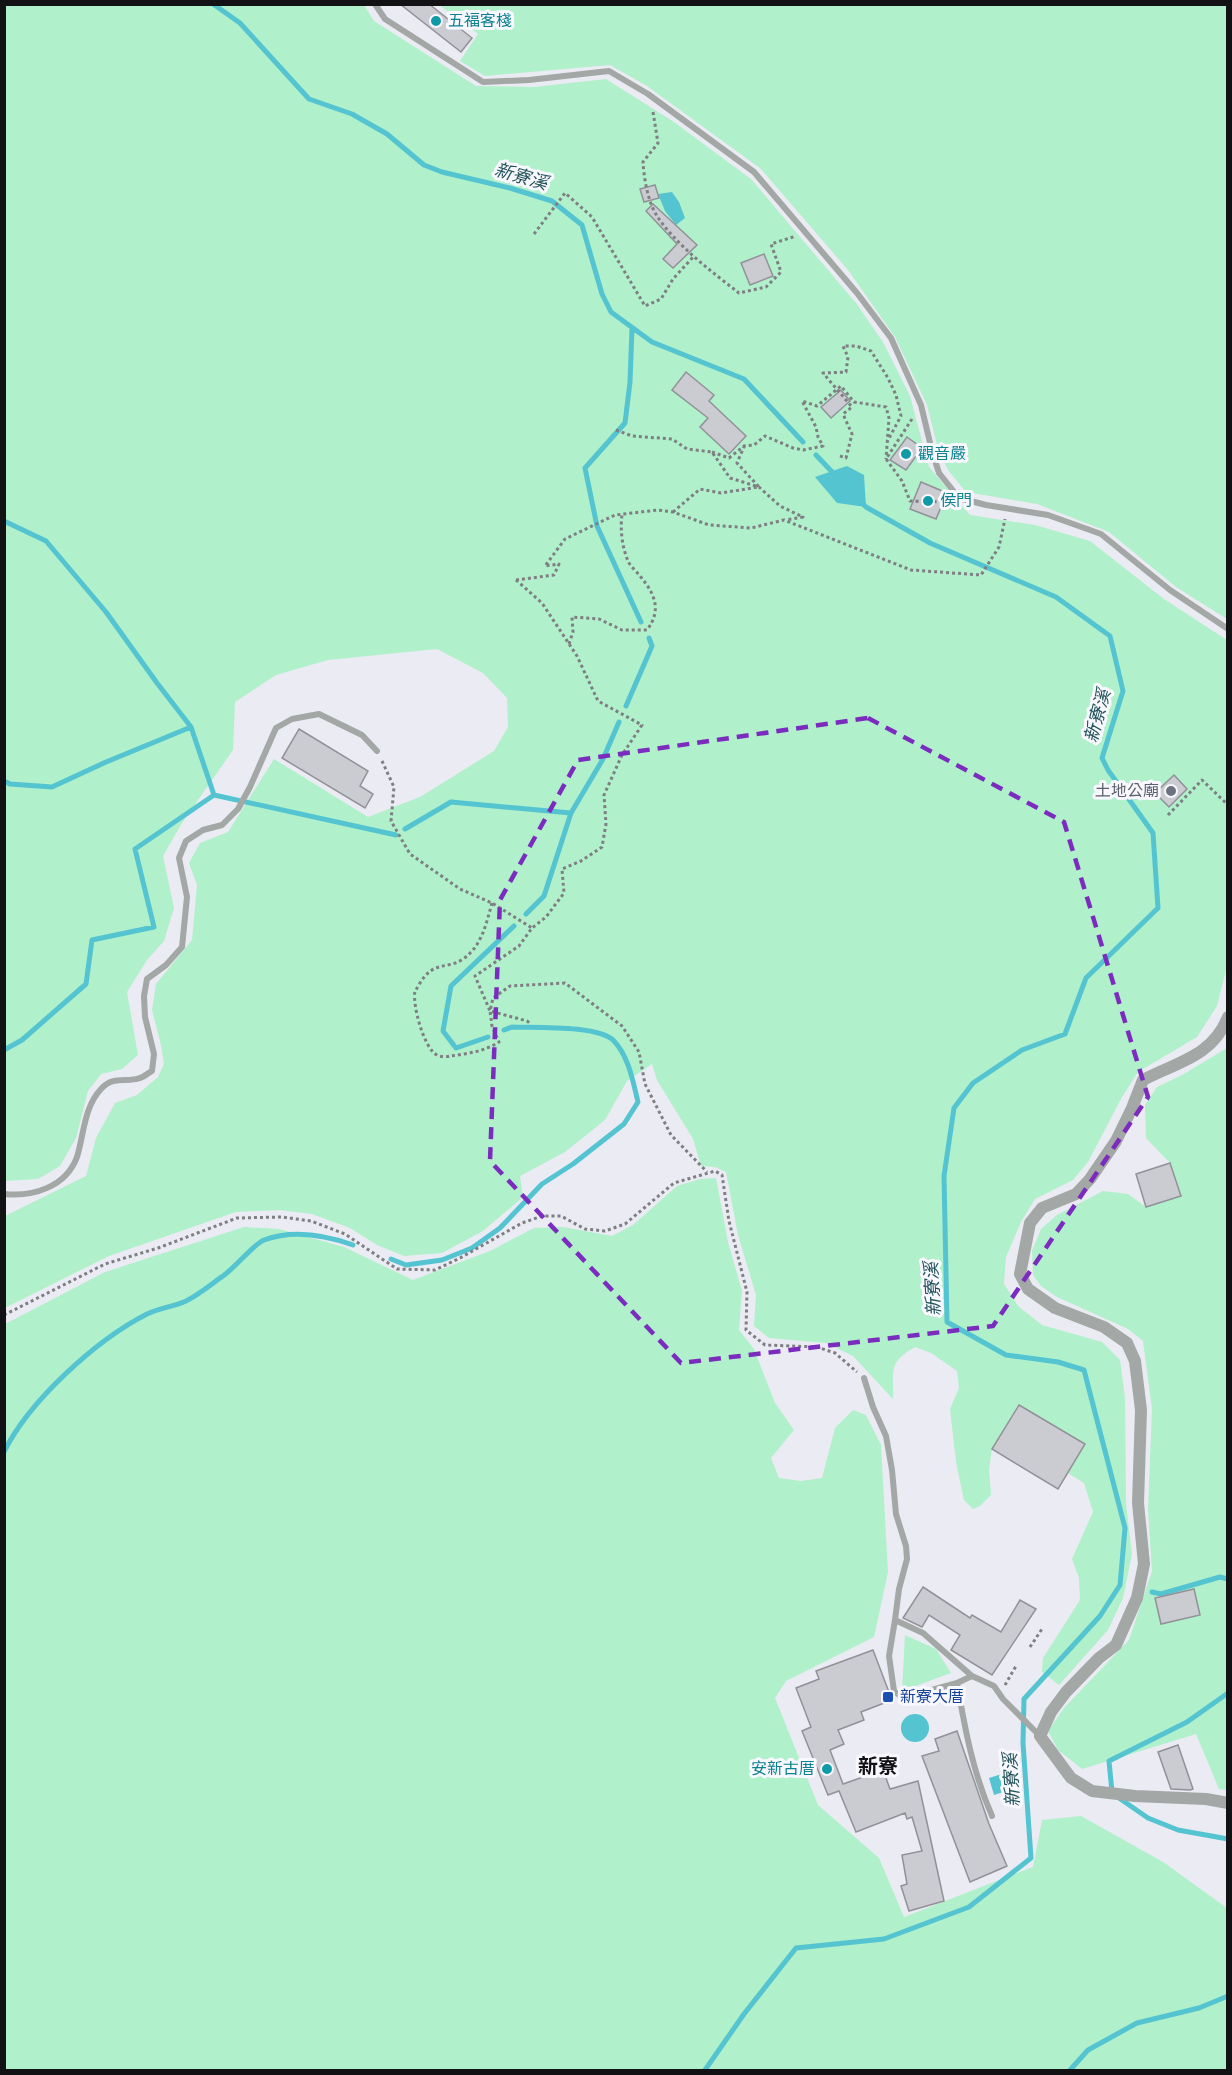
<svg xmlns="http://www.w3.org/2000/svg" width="1232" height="2075" font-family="'Source Sans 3','Noto Sans TC',sans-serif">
	<rect width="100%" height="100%" fill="#ebebf3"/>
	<path fill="#b0f0cb" d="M5 5H364L374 21 476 86 534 87 606 79 674 122 751 179 856 303 883 342 910 396 929 467 970 515 1035 525 1090 541 1164 599 1227 640 1228 962 1217 1006 1197 1037 1138 1072 1122 1097 1088 1162 1073 1180 1035 1199 1021 1222 1006 1257 1004 1284 1018 1306 1042 1325 1102 1342 1120 1360 1125 1398 1126 1504 1132 1554 1123 1598 1108 1630 1059 1685 1042 1672 1043 1658 1080 1600 1079 1578 1072 1559 1093 1512 1084 1483 1068 1473 1085 1444 1018 1405 992 1449 989 1470 991 1495 980 1506 973 1509 964 1500 956 1462 950 1409 959 1388 957 1371 931 1353 915 1347C887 1363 894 1371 893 1399L853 1356 826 1343 769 1338 754 1326 756 1295 738 1235 726 1172 715 1167 701 1166 693 1139 657 1080 652 1064 627 1081 605 1120 565 1152 520 1176 523 1197 483 1231 442 1253 404 1256 377 1245 350 1228 312 1214 279 1210 236 1212 109 1256 5 1308V1216L86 1176 96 1138 115 1103 137 1095 158 1077 164 1064 161 1045 152 1010 156 984 192 940 197 885 189 863 200 843 228 832 274 759 368 817 420 797 494 751 508 727 507 698 483 673 437 649 328 660 276 675 235 702 233 750 182 823 163 856 174 908 164 941 147 960 127 992 138 1055 122 1069 101 1074 88 1091 76 1138 60 1166 38 1179 5 1181Z
		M439 5H1227V619L1176 587 1109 532 1037 504 966 492 948 470 938 449 927 405 895 337 848 270 761 169 647 86 610 65 485 76 460 61 478 34Z
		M1227 1048V1790L1219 1789 1196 1734 1082 1769 1058 1750 1048 1731 1064 1708 1129 1640 1152 1571 1148 1509 1152 1409 1143 1341 1128 1329 1057 1297 1041 1286 1033 1275 1032 1251 1041 1229 1057 1215 1103 1191 1128 1194 1146 1207 1180 1196 1170 1163 1146 1138 1145 1105 1157 1087 1182 1075Z
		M716 1178 728 1242 742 1291 739 1330 754 1349 775 1403 794 1430 771 1458 779 1478 801 1481 822 1478 835 1428 853 1410 866 1415 881 1445 888 1572 874 1637 786 1681 775 1698 818 1805 879 1858 904 1917 1033 1867 1042 1820 1081 1816 1163 1862 1227 1908V2070H5V1324L105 1272 244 1227 279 1229 344 1247 413 1280 490 1251 534 1228 563 1227 612 1236 633 1225 677 1186 700 1179Z
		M905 1635 936 1649 951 1673 902 1691Z"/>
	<path fill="#54c4d1" d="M672 192 679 202 685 218 676 225 665 211 658 194Z
		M847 466 864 475 866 507 837 503 815 477Z
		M901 1728a14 14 0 1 1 28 0a14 14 0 1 1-28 0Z
		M1008 1772 1013 1789 994 1795 989 1778Z"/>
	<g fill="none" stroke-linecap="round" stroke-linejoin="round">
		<path stroke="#54c4d1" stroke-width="5" d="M213 4 240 23 309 99 352 114 387 134 424 165 442 172 510 188 552 201 582 225 602 294 611 312 652 342 744 379 803 442
			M632 328 630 382 625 423 585 468 597 526 641 622
			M816 455 835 475
			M4 521 46 541 106 612 157 683 191 727 214 795 396 835
			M626 706 652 646 649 638
			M4 781 10 784 52 787 106 762 191 727
			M405 829 451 802 571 813 603 759 619 722
			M526 914 544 896 571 813
			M488 1037 456 1048 443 1031 451 986 514 926
			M4 1050 22 1040 86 984 92 940 154 927 135 849 214 795
			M391 1259 406 1265 442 1260 472 1248 500 1228 542 1184 573 1164 624 1124 638 1102C633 1082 629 1057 614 1041 599 1025 535 1028 512 1027L504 1030
			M4 1452C29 1401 96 1340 147 1314 159 1308 173 1307 186 1301 198 1295 209 1286 220 1278 234 1270 253 1244 264 1240 294 1229 325 1235 353 1245
			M1152 1592 1161 1594 1220 1577 1228 1579
			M1112 1792 1109 1761 1187 1722 1228 1693
			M1119 1798 1148 1818 1178 1830 1228 1839
			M705 2070 744 2014 796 1948 884 1939 969 1907 1031 1858 1023 1743 1024 1699 1100 1616 1120 1585 1125 1528 1084 1370 1058 1362 1006 1355 947 1322 944 1176 954 1108 973 1083 1022 1050 1065 1034 1086 978 1158 908 1153 833 1108 770 1102 758 1123 691 1110 636 1056 597 930 543 866 507 862 503
			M1070 2070 1088 2050 1137 2023 1199 2008 1228 1996"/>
	</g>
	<path fill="#cbcbd2" stroke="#929198" stroke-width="1.5" d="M400 4H429L472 38 461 52Z
		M655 185 659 198 644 202 640 189Z
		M653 204 697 245 673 268 663 259 677 244 646 211Z
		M764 254 773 276 750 285 741 263Z
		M686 372 714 395 709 401 746 436 729 454 700 427 708 418 672 390Z
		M841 390 850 401 831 418 821 407Z
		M907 437 922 448 906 470 890 460Z
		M921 482 947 493 936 519 910 509Z
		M299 729 368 771 360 786 373 794 365 808 282 758Z
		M1174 775 1187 789 1169 807 1155 793Z
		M1170 1163 1181 1196 1146 1207 1136 1174Z
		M1019 1405 1085 1444 1058 1489 992 1449Z
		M923 1587 970 1618 972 1615 1001 1632 1020 1600 1036 1609 992 1675 951 1650 960 1635 929 1615 922 1627 903 1618Z
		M1194 1589 1200 1615 1161 1624 1155 1598Z
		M873 1650 892 1700 861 1712 864 1720 838 1730 844 1744 830 1750 843 1784 883 1770 890 1789 918 1781 944 1901 909 1911 901 1886 907 1884 902 1855 922 1851 912 1817 907 1819 905 1813 856 1832 839 1791 828 1795 802 1731 811 1727 796 1688 819 1679 816 1671Z
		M957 1731 989 1824 1007 1866 970 1882 922 1756 939 1751 935 1739Z
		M1178 1745 1193 1789 1190 1790 1171 1789 1158 1752Z"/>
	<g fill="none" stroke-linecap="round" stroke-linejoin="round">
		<path stroke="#7e7e83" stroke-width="3" stroke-dasharray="3 3" stroke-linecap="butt" d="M653 112 658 143 643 162C644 179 648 202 657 216 676 245 712 272 739 293L766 287 781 272 771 244 796 236
			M534 234 565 193 592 217 645 306 661 299 673 279 694 256
			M912 419 886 459 902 481 910 501 949 502
			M616 430 632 436 672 439 687 449 712 452 730 478 759 487 780 506 803 517 786 520
			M712 452 729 458 744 446 754 445 765 436 793 448 803 450 823 446 818 437 816 427 802 401 817 406 841 386 854 402 886 407 889 418 886 459
			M840 456 846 458 852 434 843 414 852 407 823 373 846 372 848 357 843 346H856L871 351 888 378 896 395 901 416 887 442
			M673 512 700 489 721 493 759 487 737 463 744 447
			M516 580 542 603 577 656 598 701 642 725 622 755 604 795 606 824 602 847 581 861 562 869 564 893 546 917 532 928 519 946 475 976 490 1011 493 998 510 986 565 983 622 1026 639 1052 645 1084 671 1135 707 1172
			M516 580 554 575 559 564 545 566 565 539 615 515 658 510 673 512 709 525 751 528 784 520 911 570 981 575 999 547 1005 519
			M569 644 573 632 572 617 599 619 622 630H647C662 610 655 594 640 576 636 571 630 566 628 561 622 547 620 529 622 515
			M382 761 394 787 391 821 410 854 460 889 492 903 532 928
			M1168 815 1202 780 1228 805
			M492 903C486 924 482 946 463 959 447 970 434 960 420 983 420 983 416 990 415 991 412 1004 424 1049 437 1055 440 1057 447 1057 450 1056 467 1054 485 1051 499 1042L492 1026 490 1011 527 1021 531 1024
			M4 1315 105 1264 158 1248 237 1218 282 1217 311 1221 345 1234 397 1269 435 1270 460 1258 522 1223 542 1216H561L585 1229 605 1231 625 1224 674 1183 715 1171 722 1175 729 1221 747 1292 746 1330 765 1345 817 1347 835 1353 857 1372
			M1030 1647 1042 1629
			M1005 1685 1016 1666"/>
		<path stroke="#a3a7a5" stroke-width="6" d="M375 4 385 19 483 82 529 80 609 71 648 94 754 172 857 293 891 338 921 405 932 451 939 473 959 498 986 505 1048 515 1101 534 1170 590 1228 629
			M4 1194C33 1197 66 1187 77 1157 84 1134 84 1107 101 1089 114 1075 126 1083 140 1078 144 1077 148 1073 152 1071L154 1054 145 1017 144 996 147 979 166 965 182 947 187 897 179 858 186 841 203 830 222 825 238 809 250 787 276 728 292 719 319 714 362 735 377 751
			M864 1378 873 1407 886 1436 892 1470 896 1514 906 1546 907 1559 899 1589 895 1620 923 1633 972 1676 994 1686 1003 1699 1040 1736
			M895 1620 889 1656 894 1691 903 1698 957 1683 972 1676
			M957 1683C965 1729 973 1773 992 1816"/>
		<path stroke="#a3a7a5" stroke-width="12" d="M1228 1017C1212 1057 1177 1062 1143 1080L1132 1108 1116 1141 1090 1179 1076 1194 1042 1208 1030 1223 1020 1274 1028 1289 1055 1308 1104 1327 1127 1343 1135 1361 1141 1410 1138 1503 1144 1564 1137 1598 1116 1645 1099 1658 1066 1692 1051 1712 1040 1736 1071 1778 1092 1791 1135 1796 1206 1799 1228 1803"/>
	</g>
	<path fill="none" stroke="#7b2cbf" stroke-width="4.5" stroke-dasharray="12 8" stroke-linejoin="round" d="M868 718 1064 822 1148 1097 993 1326 681 1363 490 1161 500 900 578 760Z"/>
	<g fill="#0f9aa8" stroke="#f9f8ff" stroke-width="2">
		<circle cx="436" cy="21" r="6"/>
		<circle cx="906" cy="454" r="6"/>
		<circle cx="928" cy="501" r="6"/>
		<circle cx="827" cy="1769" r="6"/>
	</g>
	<circle fill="#6b7280" stroke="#f9f8ff" stroke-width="2" cx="1171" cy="791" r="6"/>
	<rect fill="#1a4fb4" stroke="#f9f8ff" stroke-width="2" x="882" y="1691" width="12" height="12" rx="3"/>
	<g text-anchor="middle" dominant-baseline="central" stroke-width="6" stroke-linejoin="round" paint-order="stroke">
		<g font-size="16" fill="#0d838f" stroke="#f9f8ff" text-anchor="start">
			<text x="448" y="21">五福客棧</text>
			<text x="918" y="454">觀音嚴</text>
			<text x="940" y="501">侯門</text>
			<text x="815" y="1769" text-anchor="end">安新古厝</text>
		</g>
		<g font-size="16" fill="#5b616d" stroke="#f9f8ff" text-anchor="end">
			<text x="1159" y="791">土地公廟</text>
		</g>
		<g font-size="16" fill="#164399" stroke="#f9f8ff" text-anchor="start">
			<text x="900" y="1697">新寮大厝</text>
		</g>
		<g font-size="18" font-style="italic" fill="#225359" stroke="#f9f8ff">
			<text transform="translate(521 177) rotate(16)">新寮溪</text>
			<text transform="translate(1098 716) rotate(-75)">新寮溪</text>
			<text transform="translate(933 1289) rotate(-93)">新寮溪</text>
			<text transform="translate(1012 1780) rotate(-93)">新寮溪</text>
		</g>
		<g font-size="20" font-weight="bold" fill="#121215" stroke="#f9f8ff">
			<text x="878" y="1767">新寮</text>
		</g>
	</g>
	<rect width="1232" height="2075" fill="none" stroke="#121215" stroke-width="12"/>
</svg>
